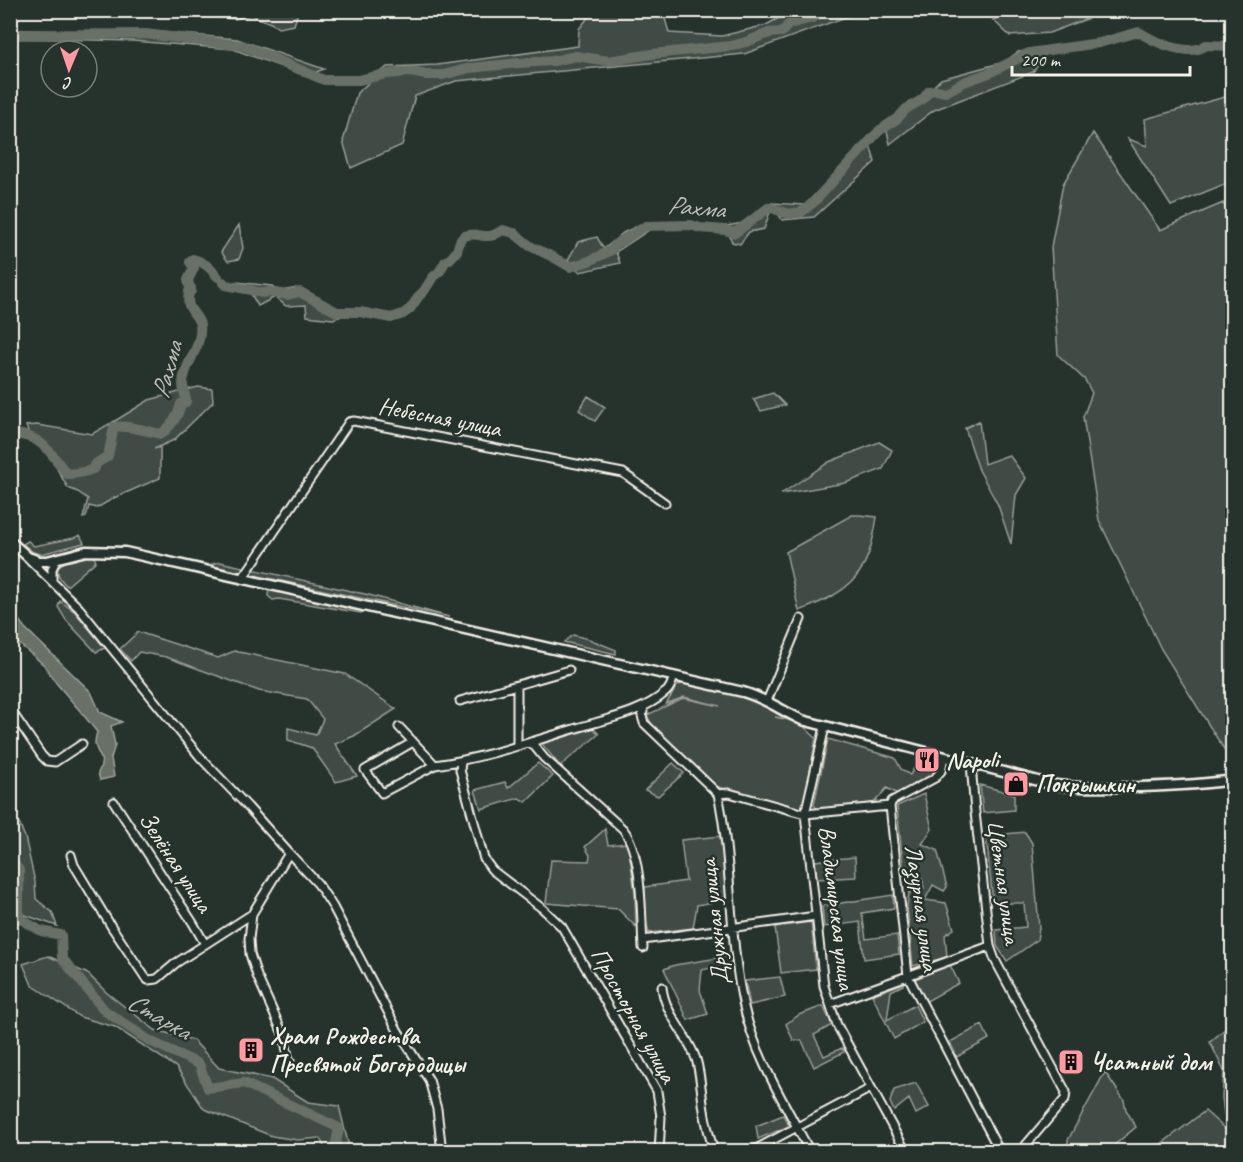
<svg xmlns="http://www.w3.org/2000/svg" width="1243" height="1162" font-family="Caveat,sans-serif">
	<rect width="100%" height="100%" fill="#26332d"/>
	<filter id="ink" filterUnits="userSpaceOnUse"><feTurbulence type="fractalNoise" baseFrequency=".0167" numOctaves="2"/><feDisplacementMap in="SourceGraphic" scale="12" xChannelSelector="R" yChannelSelector="G"/><feConvolveMatrix kernelMatrix="1 2 1 2 8 2 1 2 1" color-interpolation-filters="sRGB"/></filter>
	<g filter="url(#ink)">
		<path fill="#414b45" stroke="#9a9e96" stroke-width="1.5" d="M295 10 298 12 294 25 278 28 273 24 251 15 234 19 204 16 203 11Z
			M594 10 663 11 669 33 722 36 766 25 792 11H862L744 54 456 81 415 96 402 145 351 168 343 141 357 93 387 67 437 65 578 46 579 29Z
			M1013 11V10L1095 11 1089 18 1049 33 1010 36 993 20Z
			M11 30 148 31 237 39 324 69 306 76 233 49 132 41 11 38Z
			M1050 48 1033 72 934 110 890 144 887 131 941 79 1004 62 1018 52Z
			M1232 95V181L1171 206 1128 139 1147 146 1145 119Z
			M1093 133 1160 230 1223 203 1232 218V366L1230 374 1232 371V762L1161 649 1099 520 1083 417 1092 393 1085 380 1058 355 1051 247 1063 184Z
			M868 138 875 162 814 217 782 220 772 203 805 205Z
			M759 211 770 212 764 229 749 232 740 244 732 242 726 226 743 223Z
			M239 225 243 248 239 259 228 261 221 252Z
			M635 227 649 230 616 252 620 263 580 272 568 260 578 242 597 237 604 249 623 233Z
			M236 282 272 286 276 292 297 288 320 305 342 316 333 319 307 316 306 305 286 306 275 297 258 306 251 294Z
			M198 387 212 389 213 402 174 440 154 449 160 447V478L114 498 97 508 89 506 86 517 83 518 88 499 78 492 68 488 57 469 60 460 43 443 29 434 26 426 37 425 92 434 109 424 110 426V424L149 400Z
			M773 393 785 405 761 411 753 399Z
			M588 396 605 407 595 421 579 410Z
			M979 421 984 464 1009 455 1026 478 1016 495 1011 544 998 505 979 470 965 428Z
			M879 442 892 450 883 469 845 483 781 494 829 462Z
			M852 515H859L877 517C868 576 853 590 799 611L786 552Z
			M80 535 84 543 41 554 33 552 23 544 28 541 34 546 74 538Z
			M92 554 96 561 67 586C42 563 73 558 92 554Z
			M220 562 369 595 449 617 208 565Z
			M269 589 366 610 361 613 279 599 273 600 268 596Z
			M60 601 75 612 105 648 96 652 66 620 58 607Z
			M138 632 218 658 234 651 345 674 396 709 354 736 335 744 357 776 336 782 312 748 288 740V728L316 735 323 719 307 699 259 691 166 657 139 652 131 661 120 649Z
			M573 635 589 639 616 650V654L564 642Z
			M687 683 735 693 760 701 794 720 775 717 799 722 816 738 803 812 715 786 652 725 647 715 683 698 720 706 684 697 666 704 678 685Z
			M593 728 599 734 560 766 542 744Z
			M828 739 895 758 901 769 910 775 917 763 941 767 934 778 899 795 887 788 872 805 818 811 814 805Z
			M538 763 553 776 526 802 519 798 481 809 475 790 505 782 508 788Z
			M673 763 684 773 658 796 645 790Z
			M980 785 1014 794V810L983 813Z
			M924 794 932 829 922 844 937 850 947 887 944 891 933 885 925 900 946 903 954 929 945 935 947 957 913 966 907 906 909 893 924 888 922 878 904 875 897 806Z
			M11 805 25 837 35 882 36 899 52 912 57 926 13 911 10 891Z
			M605 829 608 845 628 843 635 893 636 927 618 909 546 903 551 860 589 861 590 855 585 847Z
			M1025 832 1032 843 1039 928 1037 940 1007 961 997 946 996 930 1026 927 1024 903H993L986 836Z
			M722 836 726 900 697 905 693 928 649 933 646 922 645 887 686 881 681 840Z
			M855 857 856 877 817 879 815 861Z
			M893 895 894 908 862 913 866 939 897 935 899 954 864 959 860 922 824 927 822 906Z
			M811 922 816 969 781 973 775 927Z
			M48 956 88 974 107 993 155 1030 193 1040 219 1068 272 1079 308 1102 339 1106 350 1151H326L320 1138 297 1140 272 1136 204 1109 176 1067 115 1027 80 1017 32 985 23 964Z
			M730 956 732 963 702 970 700 990 708 1014 688 1020 664 969 675 965Z
			M950 965 959 983 925 1002 915 979Z
			M780 977 785 997 750 1005 745 981Z
			M903 983V985L891 991 887 1020 915 1005 923 1022 894 1039 872 995Z
			M823 1006 832 1025 814 1035 824 1056 842 1048 844 1052 814 1067 802 1041 793 1040 786 1024 799 1015Z
			M1232 1023V1115L1224 1114 1222 1097 1224 1071 1210 1042Z
			M982 1025 989 1039 957 1057 950 1042Z
			M1105 1072 1124 1100 1126 1110 1136 1127 1107 1151H1067L1068 1140Z
			M916 1083 929 1107 916 1114 909 1099 894 1111 890 1102 894 1090Z
			M1205 1111 1232 1135V1151H1152Z
			M783 1115 789 1126 758 1139 756 1126Z"/>
		<path fill="#676f68" stroke="#9fa39b" stroke-width="1.5" d="M11 610 25 628 91 692 100 712 122 722 111 726 115 745 111 758 114 777 100 780 98 773C107 756 96 756 95 743 95 739 96 736 97 732L81 712 57 684 44 665 11 637Z"/>
		<g fill="none" stroke-linecap="round" stroke-linejoin="round">
			<path stroke="#676f68" stroke-width="10" d="M10 35 146 34 244 46 324 80H359L386 74 410 72 426 75H443L470 68 519 63 553 61 576 56 609 61 652 54 731 46 746 42 769 33 782 32 789 24 813 18 825 10
				M223 282 226 285 246 289 262 293 269 292 287 295 300 292 337 312H360L391 318 403 314 410 309 419 296 424 291 433 277 440 271 445 262 450 259 457 251 460 241 464 236C477 232 480 237 489 236 494 236 499 232 503 230L514 233 530 246 553 257 570 267 589 261 612 250 616 244 646 226 691 225 700 228 725 230 735 233 768 208H772L789 214 802 212 815 201 879 131 898 118 906 109 923 99 929 91 936 90 946 92 964 82 989 73 1029 53 1099 43 1139 32C1154 42 1190 58 1206 45L1232 46
				M10 432C18 435 26 435 34 439 48 446 57 462 67 474 74 474 88 472 95 468L94 465 108 456 114 427C129 425 147 431 161 434 172 426 178 417 181 404L186 402C186 396 183 390 183 384 183 364 203 348 200 325 199 318 191 312 189 305 187 300 189 295 189 291H191V288L189 285 188 280 194 268 190 262 193 259C205 262 210 268 218 277
				M10 858 19 870V918L41 931 61 935 62 958 105 1011 150 1041 199 1064 208 1088 244 1083 339 1128 334 1152"/>
			<g stroke="#f4f1e8" stroke-width="11">
				<path id="minor" d="M29 559 79 608 201 758 248 807 289 853 318 884 333 907 398 1031 429 1080 437 1109 442 1152
					M242 579 347 425 349 422 354 421 623 473 665 503
					M52 581V569L57 558
					M460 701 517 685
					M767 701 801 619
					M644 706 642 716 644 723 713 789 718 794C733 864 728 937 744 1007 756 1059 786 1105 810 1152
					M10 709 42 756 47 761 55 762 82 744
					M399 727 435 765C484 758 530 742 577 728 607 719 642 713 666 692 671 688 672 682 674 676
					M825 727 805 814 824 986 837 1025 906 1152
					M413 742 365 770 382 793 435 765
					M531 742 544 758 623 829C643 855 641 915 643 948
					M517 746V685L569 670
					M461 762 460 770 484 859 492 870 543 909 562 927 657 1091 661 1117 659 1152
					M971 764 975 812 990 946 995 960 1066 1092 1065 1099 1020 1152
					M718 794 729 793 805 814 890 806 908 976 1000 1152
					M114 802 193 923 205 944
					M890 806 892 801 935 778 941 771 944 758
					M289 853 252 914 249 939 250 954 257 976 284 1036 288 1056 290 1061
					M71 855 74 865 111 926 145 977 148 980 157 979 176 963 252 914
					M643 940 816 916
					M662 987C665 1015 687 1033 696 1059 701 1075 701 1093 704 1110 706 1124 710 1138 714 1152
					M830 1004 990 946
					M750 1152 871 1088"/>
			</g>
			<g stroke="#f4f1e8" stroke-width="13">
				<path id="tertiary" d="M10 541 28 557 39 561H47L86 551 125 552 743 692C765 698 782 711 802 720L1050 784C1080 789 1109 787 1139 787 1170 786 1202 785 1232 780"/>
			</g>
			<use href="#minor" stroke="#26332d" stroke-width="7"/>
			<use href="#tertiary" stroke="#26332d" stroke-width="8"/>
		</g>
	</g>
	<defs>
		<g id="restaurant-square" transform="scale(1.35)"><rect x="-9" y="-9" width="18" height="18" rx="4" fill="#ff9aa2" stroke="#26332d"/><path d="M-5-6h1v4h1v-4h1v4h1v-4h1v5L-1.5 .5V6h-2V.5L-5-1ZM5-6V6H3V1.5H1.5Q1.5-4 5-6Z" fill="#111"/></g>
		<g id="shop-square" transform="scale(1.35)"><rect x="-9" y="-9" width="18" height="18" rx="4" fill="#ff9aa2" stroke="#26332d"/><path d="M-5-2.5h2.3a2.7 3.5 0 0 1 5.4 0H5L5.5 6h-11ZM-1.5-2.5h3a1.5 2.3 0 0 0-3 0Z" fill="#111"/></g>
		<g id="building-square" transform="scale(1.35)"><rect x="-9" y="-9" width="18" height="18" rx="4" fill="#ff9aa2" stroke="#26332d"/><path d="M-4-6H4V6H1V3H-1V6H-4ZM-2.5-4.3h1.7v1.8h-1.7ZM.8-4.3h1.7v1.8H.8ZM-2.5-1h1.7V.8h-1.7ZM.8-1h1.7V.8H.8Z" fill="#111"/></g>
	</defs>
	<g fill-rule="evenodd">
		<use href="#restaurant-square" x="927" y="760"/>
		<use href="#shop-square" x="1016" y="784"/>
		<use href="#building-square" x="251" y="1050"/>
		<use href="#building-square" x="1071" y="1062"/>
	</g>
	<g text-anchor="middle" dominant-baseline="central" stroke-width="5" stroke-linejoin="round" paint-order="stroke">
		<g font-size="24" fill="#f4f1e8" stroke="#26332d">
			<text transform="translate(440 417) rotate(11)">Небесная улица</text>
			<text transform="translate(176 862) rotate(57)">Зелёная улица</text>
			<text transform="translate(1004 882) rotate(82)">Цветная улица</text>
			<text transform="translate(837 908) rotate(83)">Владимирская улица</text>
			<text transform="translate(922 908) rotate(82)">Лазурная улица</text>
			<text transform="translate(714 922) rotate(-96)">Дружная улица</text>
			<text transform="translate(634 1015) rotate(61)">Просторная улица</text>
		</g>
		<g font-size="24" font-weight="bold" fill="#f4f1e8" stroke="#26332d" text-anchor="start">
			<text x="946" y="760">Napoli</text>
			<text x="1036" y="784">Покрышкин</text>
			<text x="270" y="1036">Храм Рождества<tspan x="270" dy="28">Пресвятой Богородицы</tspan></text>
			<text x="1090" y="1062">Чсатный дом</text>
		</g>
		<g font-size="26" font-style="italic" fill="#bcbdb5" stroke="#26332d">
			<text transform="translate(696 207) rotate(5)">Рахма</text>
			<text transform="translate(167 370) rotate(-75)">Рахма</text>
			<text transform="translate(159 1016) rotate(30)">Старка</text>
		</g>
	</g>
	<rect width="1243" height="1162" fill="none" stroke="#26332d" stroke-width="36"/>
	<rect x="18" y="18" width="1207" height="1126" fill="none" stroke="#f4f1e8" stroke-width="2" filter="url(#ink)"/>
	<g transform="translate(69 69) rotate(182)"><circle r="28" fill="#26332d" stroke="#787f78" stroke-width="1.5"/>
	<path d="M0-4.5L10 22L0 15L-10 22Z" fill="#ff9aa2"/>
	<text y="-9" font-size="16" font-weight="bold" text-anchor="middle" fill="#f4f1e8">С</text>
	</g>
	<path d="M1012 66v9h178v-9" fill="none" stroke="#f4f1e8" stroke-width="3"/>
	<text x="1021" y="66" font-size="18" fill="#f4f1e8" stroke="#26332d" stroke-width="4.5" paint-order="stroke">200 m</text>
</svg>
